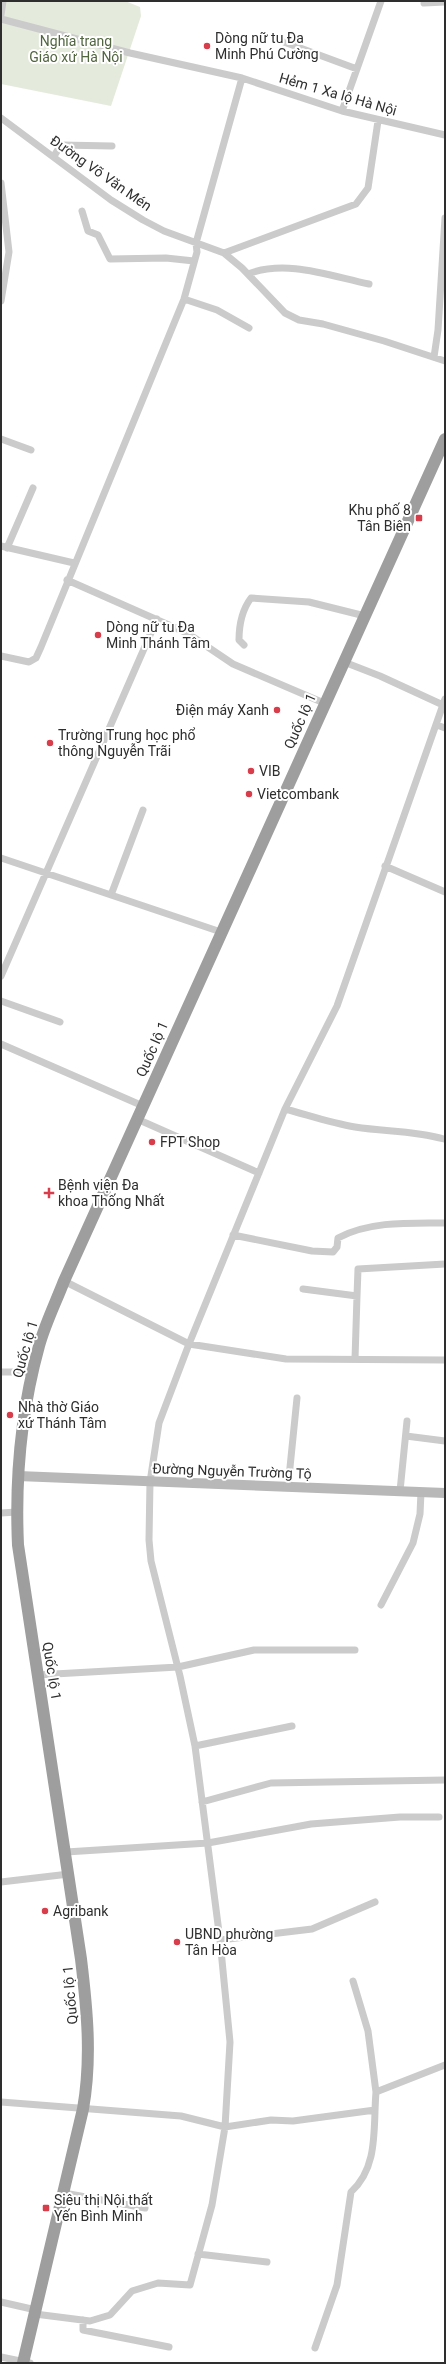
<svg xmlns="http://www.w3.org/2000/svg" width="446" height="2364" font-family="Roboto,sans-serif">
	<rect width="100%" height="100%" fill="#fff"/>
	<path fill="#e4eadc" d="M1 1H125L140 7 141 16 111 106 1 84Z"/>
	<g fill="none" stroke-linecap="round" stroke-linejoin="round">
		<path stroke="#cbcbcb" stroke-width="7" d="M424 3 445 2
			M1 15 3 1
			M1 19 130 53 242 78 342 111 445 135
			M284 42 357 69
			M342 111 381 1
			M1 118 111 200 143 220 164 231 224 253 242 268 285 313 299 320 323 324 384 341 445 361
			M54 156 61 145 112 146
			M1 183 9 252 1 301
			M82 211 88 231 98 235 110 259 166 258 194 261
			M224 253 356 204 368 188 378 121
			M248 274C286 259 330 276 369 284
			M184 299 217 310 249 328
			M434 357 438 330 445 218
			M1 439 31 450
			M1 546 74 563
			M7 548 33 488
			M67 580 187 633 233 664 324 703
			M244 645 239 640C239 626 242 610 251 598L309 602 365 616
			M1 656 29 662 36 658 41 647 184 299 197 252 196 243 242 78
			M344 662 380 676 443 705
			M437 725 445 728
			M1 858 221 932
			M385 866 445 892
			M111 895 143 810
			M1 976 157 619
			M1 1001 60 1022
			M1 1044 143 1106
			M285 1109C308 1115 331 1123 355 1127 387 1132 412 1130 444 1139
			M137 1119 259 1173
			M233 1235 312 1251 333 1252 337 1247 338 1238C369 1221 410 1223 445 1223
			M64 1281 189 1344 286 1359 445 1360
			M303 1289 357 1296 358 1269 445 1264
			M355 1359 357 1296
			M1 1372H32
			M406 1436 445 1441
			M288 1487 297 1398
			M400 1491 407 1421
			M1 1513 17 1512
			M381 1605 413 1543 420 1514 421 1492
			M37 1675 178 1667 254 1650H355
			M195 1746 292 1726
			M202 1802 271 1783 445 1780
			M66 1852 208 1843 311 1824 400 1817H439
			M1 1882 69 1874
			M220 1940 312 1929 375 1902
			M353 1981 368 2031 376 2092
			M1 2102 181 2116 225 2127 271 2120 293 2121 375 2110
			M64 2193 145 2208
			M198 2254 267 2262
			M1 2302 36 2310
			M35 2314 90 2321 110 2315 132 2291 158 2283 190 2285 212 2205 225 2127 230 2042 220 1940 195 1746 180 1676 151 1561 149 1540 150 1482 159 1423 189 1344 285 1109 337 1006 445 699
			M83 2320V2330L169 2347
			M315 2348 337 2285 351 2192C379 2167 373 2127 376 2092L445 2065
			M1 2357 30 2363"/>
		<path stroke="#b8b8b8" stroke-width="10" d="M18 1476 445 1493"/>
		<path stroke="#9e9e9e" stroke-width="12" d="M23 2363 83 2109C92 2058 87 2009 81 1959L18 1545C15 1478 21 1411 39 1346 45 1324 56 1302 64 1281L445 439"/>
	</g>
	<g fill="#d73d4b" stroke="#fff" stroke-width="1.5">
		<circle cx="207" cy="46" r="4"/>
		<rect x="415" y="514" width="8" height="8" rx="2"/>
		<circle cx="98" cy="635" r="4"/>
		<circle cx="277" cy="710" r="4"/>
		<circle cx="50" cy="743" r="4"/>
		<circle cx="251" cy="771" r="4"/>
		<circle cx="249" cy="794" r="4"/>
		<circle cx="152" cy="1142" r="4"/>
		<path d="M47 1187h4v4h4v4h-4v4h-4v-4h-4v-4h4z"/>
		<circle cx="10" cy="1415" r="4"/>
		<circle cx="45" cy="1911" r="4"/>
		<circle cx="177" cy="1942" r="4"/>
		<rect x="42" y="2204" width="8" height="8" rx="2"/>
	</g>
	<g text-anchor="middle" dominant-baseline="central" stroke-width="4" stroke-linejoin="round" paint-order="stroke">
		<g font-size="14" fill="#2e2e2e" stroke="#fff" text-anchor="start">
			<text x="215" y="38">Dòng nữ tu Đa<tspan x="215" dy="16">Minh Phú Cường</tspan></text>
			<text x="411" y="510" text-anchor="end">Khu phố 8<tspan x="411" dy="16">Tân Biên</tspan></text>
			<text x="106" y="627">Dòng nữ tu Đa<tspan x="106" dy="16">Minh Thánh Tâm</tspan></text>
			<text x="269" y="710" text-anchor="end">Điện máy Xanh</text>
			<text x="58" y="735">Trường Trung học phổ<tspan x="58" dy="16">thông Nguyễn Trãi</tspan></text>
			<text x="259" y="771">VIB</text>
			<text x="257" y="794">Vietcombank</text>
			<text x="160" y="1142">FPT Shop</text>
			<text x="58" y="1185">Bệnh viện Đa<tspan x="58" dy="16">khoa Thống Nhất</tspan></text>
			<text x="18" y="1407">Nhà thờ Giáo<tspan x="18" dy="16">xứ Thánh Tâm</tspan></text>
			<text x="53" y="1911">Agribank</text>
			<text x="185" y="1934">UBND phường<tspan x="185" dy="16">Tân Hòa</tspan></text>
			<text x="54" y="2200">Siêu thị Nội thất<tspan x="54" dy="16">Yến Bình Minh</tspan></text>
		</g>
		<g font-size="14" fill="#51653f" stroke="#fff">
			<text x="76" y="41">Nghĩa trang<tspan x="76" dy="16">Giáo xứ Hà Nội</tspan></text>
		</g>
		<g font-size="14" fill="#2e2e2e" stroke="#fff">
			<text transform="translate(338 94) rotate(16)">Hẻm 1 Xa lộ Hà Nội</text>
			<text transform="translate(101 173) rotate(35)">Đường Võ Văn Mén</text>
			<text transform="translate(300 721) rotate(-66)">Quốc lộ 1</text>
			<text transform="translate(152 1049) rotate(-66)">Quốc lộ 1</text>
			<text transform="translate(25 1349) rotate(-74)">Quốc lộ 1</text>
			<text transform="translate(232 1471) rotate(2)">Đường Nguyễn Trường Tộ</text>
			<text transform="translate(52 1671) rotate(81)">Quốc lộ 1</text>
			<text transform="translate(70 1995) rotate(-95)">Quốc lộ 1</text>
		</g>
	</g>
	<rect width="446" height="2364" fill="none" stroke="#2e2e2e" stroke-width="4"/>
</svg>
